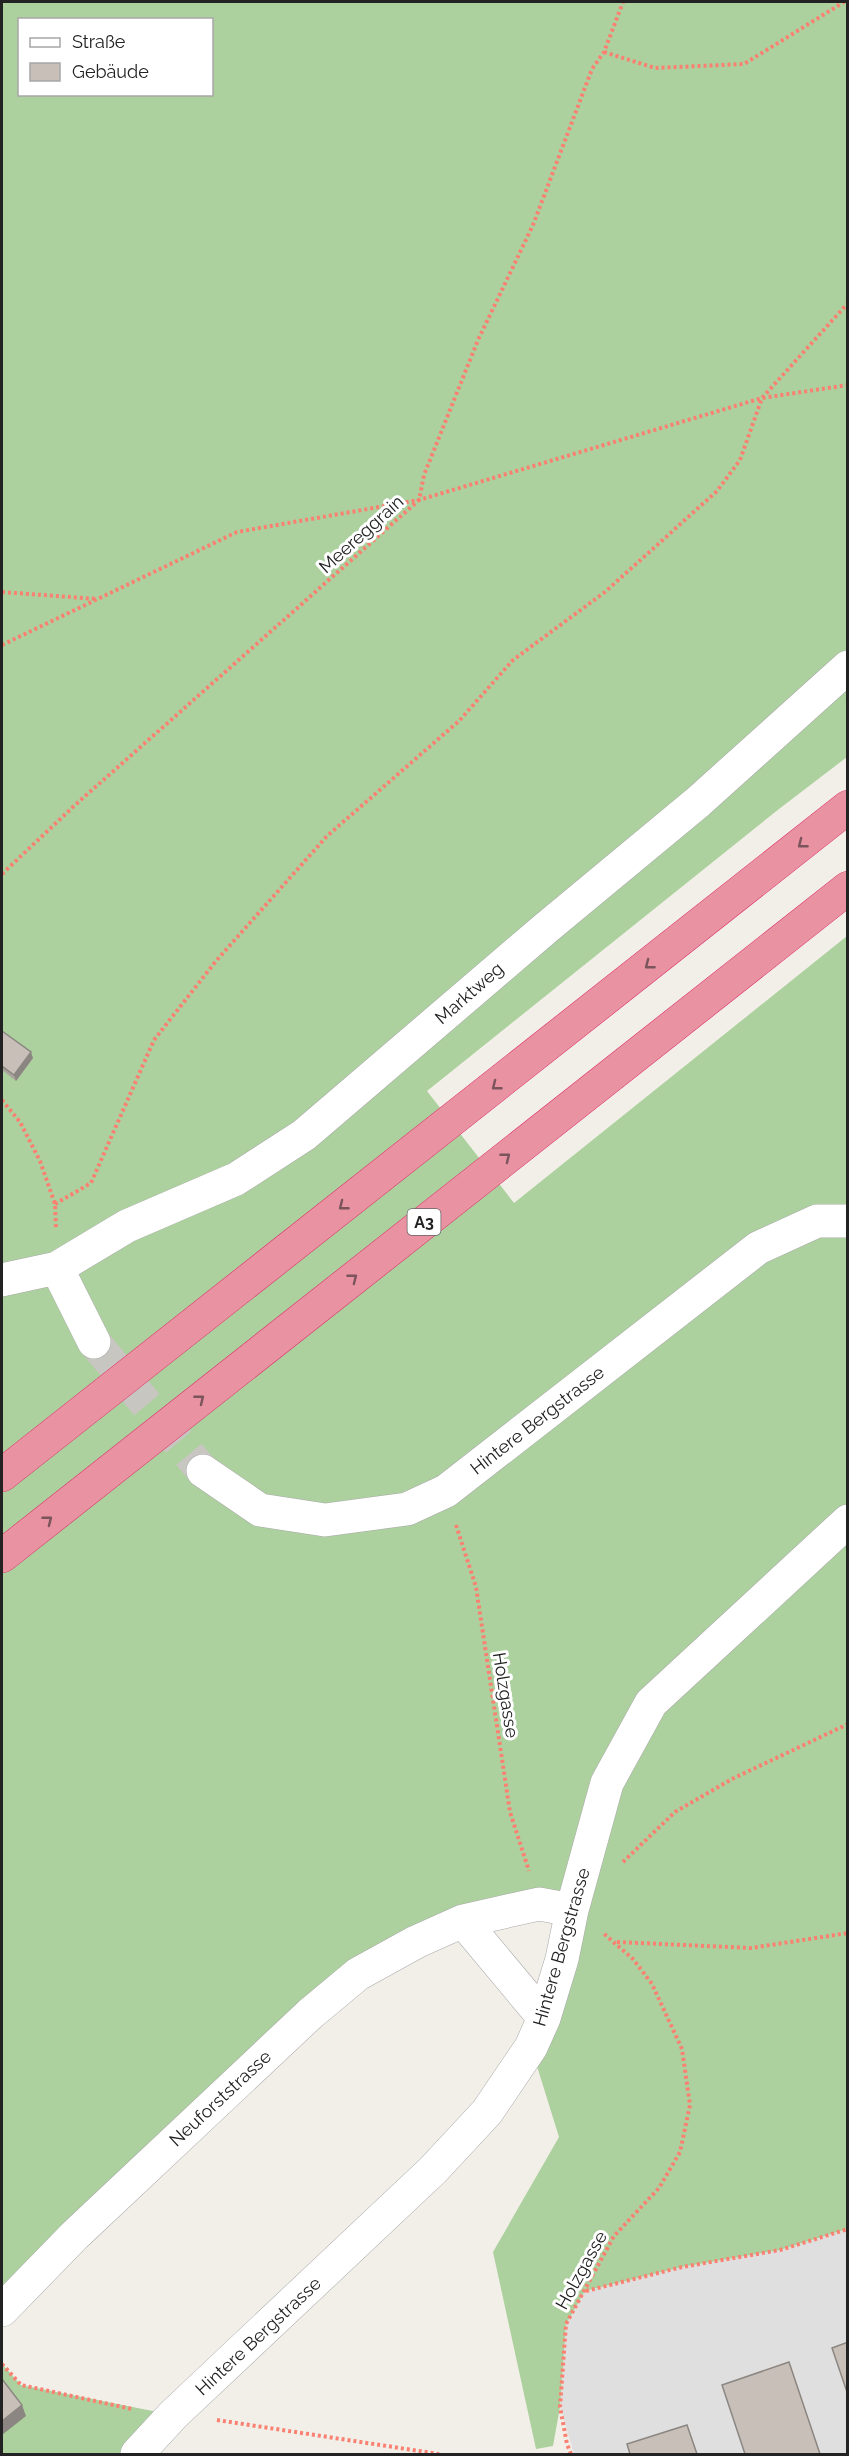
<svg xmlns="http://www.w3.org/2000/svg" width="849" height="2456" font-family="Raleway,sans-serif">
	<rect width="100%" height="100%" fill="#f2efe9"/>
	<path fill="#e0dfdf" d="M847 2229V2454H574L560 2407 566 2324 585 2291 682 2267 780 2250Z"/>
	<path fill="#add19e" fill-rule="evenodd" d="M2 2H847V757L779 809 427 1091 514 1203 847 936V2229L780 2250 682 2267 585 2291 566 2324 560 2407 553 2446 536 2449 493 2252 559 2137 531 2047 572 1910 416 1942 2 2310ZM20 20H212V94H20Z
		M2 2364 21 2385 173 2415 130 2454H2Z"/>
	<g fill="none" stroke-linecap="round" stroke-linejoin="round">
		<path stroke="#c8c6c1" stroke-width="33" stroke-dasharray="33 16" stroke-linecap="butt" d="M94 1342 203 1471"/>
		<g stroke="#a9a9a9" stroke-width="34">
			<path id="minor" d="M57 1268 94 1342
				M2 1280 57 1268 127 1226 236 1179 304 1135 546 928 698 802 848 667
				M203 1471 260 1510 325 1520 407 1509 446 1491 758 1248 817 1221H848
				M463 1921 544 2018
				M2 2310 75 2235 310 2014 358 1974 416 1942 463 1921 539 1904 572 1910
				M137 2454 173 2415 433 2170 487 2112 531 2047 544 2018 562 1959 572 1910 607 1783 651 1703 848 1521"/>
		</g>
		<g stroke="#dc2a67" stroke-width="34">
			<path id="motorway" d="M2 1475 848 807
				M2 1556 848 888"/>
		</g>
		<path stroke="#fa8072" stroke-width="4" stroke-dasharray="3 3" stroke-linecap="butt" d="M604 52 655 68 744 64 844 2
			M2 592 97 599
			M2 645 237 532 419 500 762 398 848 385
			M2 874 74 806 419 500 424 475 478 340 533 225 592 69 604 52 623 2
			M2 1100 20 1122 40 1161 55 1204 56 1229
			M55 1204 91 1183 154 1040 216 961 327 836 459 721 513 660 605 592 717 491 740 460 762 398 848 303
			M456 1525 476 1587 510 1812 529 1871
			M623 1862 675 1812 732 1779 848 1724
			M617 1942 751 1948 848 1933
			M586 2291 682 2267 780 2250 848 2229
			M2 2364 21 2385 132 2409
			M217 2420 439 2454
			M571 2454 567 2444 560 2407 566 2324 614 2236 659 2188 680 2152 690 2105 682 2049 652 1984 633 1959 602 1932"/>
		<use href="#minor" stroke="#fff" stroke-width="33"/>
		<use href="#motorway" stroke="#e892a2" stroke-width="33"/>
	</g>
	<path fill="#aba49e" d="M2 1031 33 1058 16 1081 2 1070Z"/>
	<path fill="#8b8681" d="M31 1052 33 1058 16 1081 14 1075Z
		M22 2405 26 2416 2 2435V2421Z"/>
	<path fill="#c7bfb8" stroke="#8b8681" stroke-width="1.5" d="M2 1031 31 1052 14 1075 2 1066Z
		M848 2342V2395L832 2348Z
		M789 2362 820 2454H745L722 2385Z
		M2 2379 22 2405 2 2421Z
		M687 2425 697 2454H630L627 2444Z"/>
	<defs><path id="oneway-chevron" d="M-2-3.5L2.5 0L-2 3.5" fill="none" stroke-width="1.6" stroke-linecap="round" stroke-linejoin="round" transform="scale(1.5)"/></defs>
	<g stroke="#7b545c">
		<use href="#oneway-chevron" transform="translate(802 844) rotate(142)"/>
		<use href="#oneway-chevron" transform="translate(649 965) rotate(142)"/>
		<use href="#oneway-chevron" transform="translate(496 1086) rotate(142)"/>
		<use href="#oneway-chevron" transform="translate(506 1157) rotate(-38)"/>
		<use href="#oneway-chevron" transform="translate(343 1206) rotate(142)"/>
		<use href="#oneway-chevron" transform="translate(353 1278) rotate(-38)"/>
		<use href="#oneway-chevron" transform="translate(200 1399) rotate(-39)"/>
		<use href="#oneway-chevron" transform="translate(48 1520) rotate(-38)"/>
	</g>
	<g text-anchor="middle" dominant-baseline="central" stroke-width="6" stroke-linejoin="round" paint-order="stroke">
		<rect fill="#fff" stroke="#646464" stroke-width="1.5" x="407.5" y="1209" width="33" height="26" rx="4.5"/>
		<g font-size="16" font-weight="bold" fill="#222">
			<text x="424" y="1222">A3</text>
		</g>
		<g font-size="18" fill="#222" stroke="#fff">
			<text transform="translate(361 534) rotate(-42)">Meereggrain</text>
			<text transform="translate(469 993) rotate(-41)">Marktweg</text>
			<text transform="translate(537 1420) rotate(-38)">Hintere Bergstrasse</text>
			<text transform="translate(506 1695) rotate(81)">Holzgasse</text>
			<text transform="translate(561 1947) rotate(-74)">Hintere Bergstrasse</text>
			<text transform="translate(220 2098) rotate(-43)">Neuforststrasse</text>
			<text transform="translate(581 2270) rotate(-61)">Holzgasse</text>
			<text transform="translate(258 2336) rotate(-43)">Hintere Bergstrasse</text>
		</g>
	</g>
	<rect width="849" height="2456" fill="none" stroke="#222222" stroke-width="6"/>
	<rect x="18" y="18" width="195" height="78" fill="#ffffff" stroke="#a7a7a7" stroke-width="1.5"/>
	<rect x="30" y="38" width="30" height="9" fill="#ffffff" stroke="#a7a7a7" stroke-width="1.5"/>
	<text x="72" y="48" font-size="18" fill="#222222">Straße</text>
	<rect x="30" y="63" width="30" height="18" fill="#c7bfb8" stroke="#a7a7a7" stroke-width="1.5"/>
	<text x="72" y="78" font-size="18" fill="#222222">Gebäude</text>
</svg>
